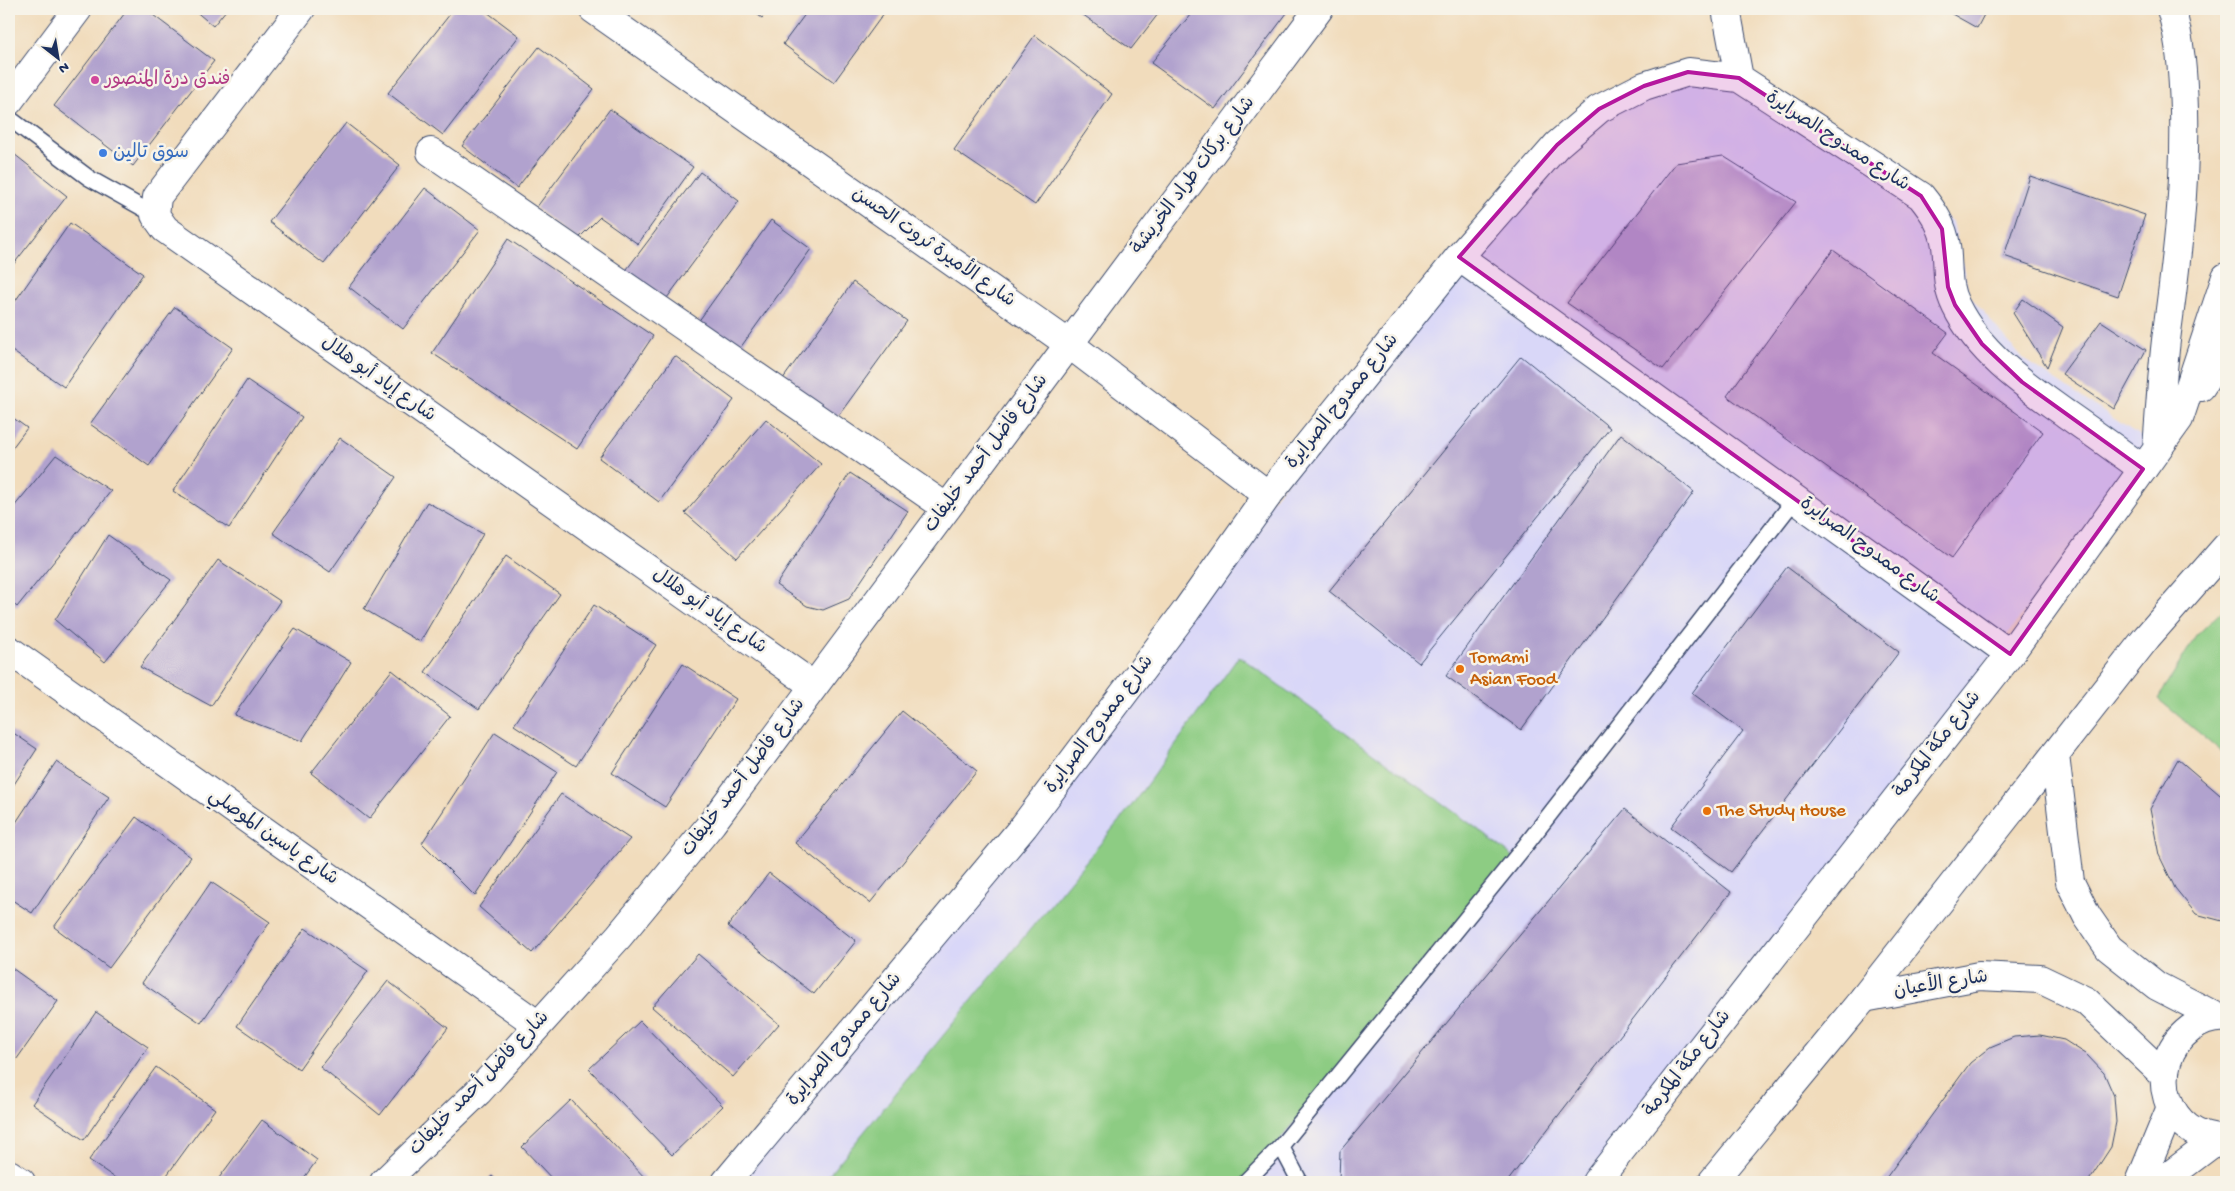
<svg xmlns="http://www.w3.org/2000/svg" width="2235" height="1191" font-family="'Gochi Hand','Playpen Sans Arabic',sans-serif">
	<rect width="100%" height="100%" fill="#f7f3e8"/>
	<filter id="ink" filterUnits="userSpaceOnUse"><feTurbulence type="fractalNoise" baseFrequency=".02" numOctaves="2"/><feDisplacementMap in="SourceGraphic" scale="10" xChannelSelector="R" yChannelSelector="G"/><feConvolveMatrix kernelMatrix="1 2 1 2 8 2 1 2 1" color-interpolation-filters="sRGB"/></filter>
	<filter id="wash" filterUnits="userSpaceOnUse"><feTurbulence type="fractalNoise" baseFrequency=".0096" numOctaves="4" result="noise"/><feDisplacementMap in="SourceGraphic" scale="20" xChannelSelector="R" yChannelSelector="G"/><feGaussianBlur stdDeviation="1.12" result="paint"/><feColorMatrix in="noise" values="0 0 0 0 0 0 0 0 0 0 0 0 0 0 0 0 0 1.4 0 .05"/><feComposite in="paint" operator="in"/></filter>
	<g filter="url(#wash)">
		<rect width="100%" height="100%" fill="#f1dcbc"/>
		<path fill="#d9d7f8" d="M1739 78 1953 222 1969 295 2023 359 2151 443 1596 1182H726L1557 145 1644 86Z"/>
		<path fill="#8dcc83" stroke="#547e70" d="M2226 607V755L2158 699 2196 636Z
			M1239 656 1479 830 1515 858 1245 1182H823L1132 805Z"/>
		<g id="blocks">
			<path fill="#b1a2ce" d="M128 9H145L214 61 133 166 54 106Z
				M193 9H227L213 26Z
				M454 9H483L519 36 443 135 388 93Z
				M750 9H770L762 18Z
				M809 9H887L834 82 783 44Z
				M1075 9H1162L1131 49Z
				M1195 9H1281L1287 13 1215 109 1151 63Z
				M1943 9H1987L1977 28Z
				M1035 35 1112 94 1035 205 954 150Z
				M539 47 594 89 517 188 462 146Z
				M610 109 693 167 638 244 600 217 577 240 536 208Z
				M346 123 400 165 324 264 269 222Z
				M9 150 67 196 9 270Z
				M1723 156 1796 202 1663 369 1567 303 1676 163Z
				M700 172 739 201 664 302 624 273Z
				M2030 176 2145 215 2118 296 2004 256Z
				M425 188 480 230 403 329 349 287Z
				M771 220 811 249 738 351 698 322Z
				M70 223 143 274 64 387 9 349V310Z
				M508 239 653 336 577 449 432 353Z
				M1833 250 1948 333 1933 353 2043 432 1952 558 1727 396Z
				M853 282 907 321 831 426 777 387Z
				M2023 299 2063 327 2047 367 2013 313Z
				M175 307 233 348 149 466 90 424Z
				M2101 321 2146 350 2114 409 2062 374Z
				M675 356 734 400 659 502 599 458Z
				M1521 356 1610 428 1419 663 1329 591Z
				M247 380 302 417 229 528 173 491Z
				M9 415 27 428 9 452Z
				M766 419 821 464 737 558 685 513Z
				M1621 434 1694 492 1521 730 1446 676Z
				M340 438 396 477 330 572 273 533Z
				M56 455 111 491 17 607 9 600V513Z
				M850 473 908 511 849 599 823 610 807 606 776 585Z
				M427 502 483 534 420 642 364 609Z
				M108 535 171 580 105 662 55 620Z
				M506 556 560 594 479 709 425 672Z
				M218 560 280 601 211 706 140 667Z
				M1787 567 1899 652 1731 872 1671 827 1743 731 1692 693Z
				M594 605 656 645 576 766 514 725Z
				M295 629 351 662 302 741 234 715Z
				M683 664 736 699 665 807 612 773Z
				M392 670 450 716 369 819 311 773Z
				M902 711 977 771 870 903 795 843Z
				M9 730 37 749 9 792Z
				M495 732 557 772 475 896 422 843Z
				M2178 759 2226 800V922L2196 914 2175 888 2159 855 2150 809Z
				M56 762 109 797 32 913 9 898V833Z
				M561 794 630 839 532 953 479 907Z
				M1625 809 1731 892 1507 1182H1341L1339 1180 1340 1151Z
				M136 817 191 857 109 968 54 927Z
				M769 873 856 941 814 994 728 926Z
				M211 882 270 922 201 1023 142 983Z
				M305 928 368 971 299 1069 237 1026Z
				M698 954 779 1024 733 1077 652 1007Z
				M9 966 58 1001 9 1070Z
				M388 981 448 1028 380 1115 320 1067Z
				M96 1012 148 1047 84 1140 32 1104Z
				M640 1021 723 1106 672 1155 589 1069Z
				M2040 1035 2064 1040 2086 1054 2104 1073 2114 1096 2116 1122 2111 1147 2088 1182H1883L1970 1063 1990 1047 2014 1037Z
				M156 1067 215 1109 162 1182H121L89 1160Z
				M571 1100 649 1182H555L522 1147Z
				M262 1120 317 1160 301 1182H216Z
				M492 1176 499 1182H485Z"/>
		</g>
	</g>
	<g filter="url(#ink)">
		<use href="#blocks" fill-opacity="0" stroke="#3b496c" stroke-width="1"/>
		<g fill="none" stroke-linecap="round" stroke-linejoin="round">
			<g stroke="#3b496c" stroke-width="18">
				<path id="service" d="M9 118 89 178 155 215
					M1281 1146 1300 1182
					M1245 1182 1281 1146 1525 846 1796 498"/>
			</g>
			<g stroke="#3b496c" stroke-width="30">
				<path id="minor" d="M301 9 157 197 155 215 165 229 814 686
					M1726 9 1739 78
					M9 101 78 9
					M431 152 947 508
					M1459 257 2010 654
					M1268 495 1459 257 1557 145 1599 109 1644 86 1688 72 1739 78 1921 196C1934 212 1943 226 1946 246 1949 268 1945 284 1956 306 1979 353 2024 384 2066 414 2092 432 2118 451 2143 469
					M9 650 538 1025
					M9 1174 21 1182
					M384 1182 478 1092 619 936 712 823 1319 9
					M2140 1182 2171 1107
					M2161 1182 2218 1139"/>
			</g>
			<g stroke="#3b496c" stroke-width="30">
				<path id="tertiary" d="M593 9 1069 344 1268 495 1186 611 1024 826 726 1182
					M2055 755 2070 882 2087 916 2109 948 2157 986 2217 1017
					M1864 998 1979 976 2040 979 2086 1001 2164 1075
					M2226 1018C2213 1017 2201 1021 2190 1029 2143 1065 2165 1141 2226 1139"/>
			</g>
			<g stroke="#3b496c" stroke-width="30">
				<path id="primary" d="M2201 387 2226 348
					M2157 449C2160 410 2162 371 2167 332 2177 258 2186 185 2184 110 2183 76 2181 42 2171 9
					M1596 1182 2010 654 2179 419 2226 277
					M1712 1182 1864 998 2147 637 2226 547"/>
			</g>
			<use href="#service" stroke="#fff" stroke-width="15"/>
			<use href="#minor" stroke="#fff" stroke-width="28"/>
			<use href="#tertiary" stroke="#fff" stroke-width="28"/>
			<use href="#primary" stroke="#fff" stroke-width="28"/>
		</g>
	</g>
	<path fill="#b5179e" fill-opacity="0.2" stroke="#b5179e" stroke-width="4" stroke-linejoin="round" d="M1688 72 1739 78 1921 196 1942 229 1948 287 1955 305 1982 344 2022 382 2143 469 2010 654 1459 257 1557 145 1599 109 1644 86Z"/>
	<circle fill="#d1479c" stroke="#f7f3e8" stroke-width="2" cx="95" cy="80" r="5"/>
	<circle fill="#3f7fe0" stroke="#f7f3e8" stroke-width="2" cx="103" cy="153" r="5"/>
	<g fill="#e8710a" stroke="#f7f3e8" stroke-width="2">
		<circle cx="1460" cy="669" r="5"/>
		<circle cx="1707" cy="811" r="5"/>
	</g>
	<g text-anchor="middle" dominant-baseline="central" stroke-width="5" stroke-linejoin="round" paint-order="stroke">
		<g font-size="19" fill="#b23c85" stroke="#f7f3e8" text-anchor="start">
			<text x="105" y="80">فندق درة المنصور</text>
		</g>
		<g font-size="19" fill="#1b2f5e" stroke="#f7f3e8">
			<text transform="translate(1837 142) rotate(33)">شارع ممدوح الصرايرة</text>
			<text transform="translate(1194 176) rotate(-53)">شارع بركات طراد الخريشة</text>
			<text transform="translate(933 248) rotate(35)">شارع الأميرة ثروت الحسن</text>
			<text transform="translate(378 380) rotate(35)">شارع إياد أبو هلال</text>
			<text transform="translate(1343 402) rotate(-51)">شارع ممدوح الصرايرة</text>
			<text transform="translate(987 454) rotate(-53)">شارع فاضل أحمد خليفات</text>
			<text transform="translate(1869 551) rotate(36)">شارع ممدوح الصرايرة</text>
			<text transform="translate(709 612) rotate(35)">شارع إياد أبو هلال</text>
			<text transform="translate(1100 725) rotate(-53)">شارع ممدوح الصرايرة</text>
			<text transform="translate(1938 745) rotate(-52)">شارع مكة المكرمة</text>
			<text transform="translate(744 778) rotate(-53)">شارع فاضل أحمد خليفات</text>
			<text transform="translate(273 838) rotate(35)">شارع ياسين الموصلي</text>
			<text transform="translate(1941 985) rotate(-9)">شارع الأعيان</text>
			<text transform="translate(845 1040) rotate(-50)">شارع ممدوح الصرايرة</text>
			<text transform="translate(1688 1064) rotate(-52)">شارع مكة المكرمة</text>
			<text transform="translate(480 1084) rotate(-46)">شارع فاضل أحمد خليفات</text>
		</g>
		<g font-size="19" fill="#366cbe" stroke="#f7f3e8" text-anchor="start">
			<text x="113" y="153">سوق تالين</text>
		</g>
		<g font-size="19" fill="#c56008" stroke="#f7f3e8" text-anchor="start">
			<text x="1470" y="658">Tomami<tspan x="1470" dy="22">Asian Food</tspan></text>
			<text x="1717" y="811">The Study House</text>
		</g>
	</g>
	<rect width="2235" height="1191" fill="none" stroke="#f7f3e8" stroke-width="30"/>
	<g transform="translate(58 58) rotate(149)" stroke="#f7f3e8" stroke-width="4" paint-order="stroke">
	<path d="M0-4L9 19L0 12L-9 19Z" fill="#1b2f5e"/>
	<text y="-8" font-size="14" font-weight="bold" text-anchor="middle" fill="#1b2f5e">N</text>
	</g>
</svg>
